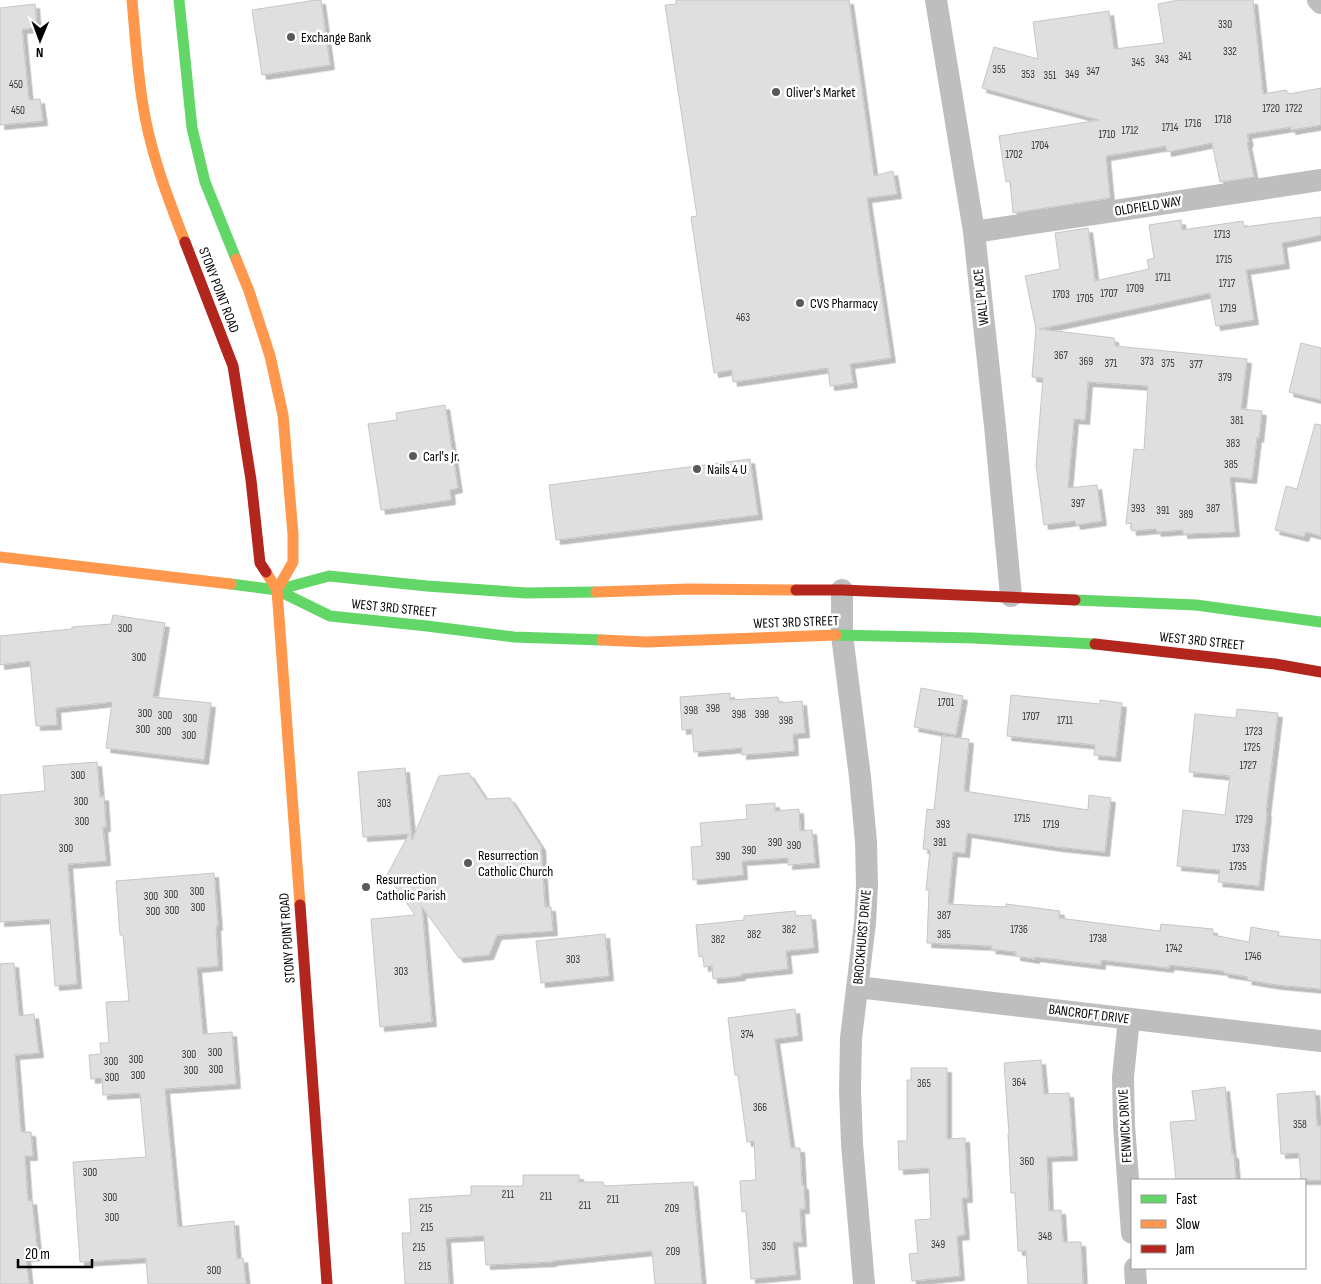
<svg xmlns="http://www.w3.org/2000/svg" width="1321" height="1284" font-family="'Sofia Sans Condensed',sans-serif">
	<defs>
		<filter id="shadow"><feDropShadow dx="4.5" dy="4.5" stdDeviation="0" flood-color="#0004"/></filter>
	</defs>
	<rect width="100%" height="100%" fill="#fff"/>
	<path fill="#dfdfdf" stroke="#c6c6c6" filter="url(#shadow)" d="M316 0H321L330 65 262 75 252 10Z
		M676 0H849L874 176 893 171 897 194 867 198 891 358 850 364 853 383 830 386 828 368 733 382 732 370 714 373 691 217 697 216 665 5 676 4Z
		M1179 0H1253L1263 94 1286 90 1289 94 1321 88V125L1291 130V127L1247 134 1249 142H1247L1254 177 1220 182 1212 143 1167 152 1166 146 1106 156 1110 198 1013 213 1010 181 1006 182 999 136 1099 120 982 88 994 47 1038 59 1033 22 1109 11 1114 49 1164 43 1158 4Z
		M35 4 37 28 22 29 29 100 40 99 43 121 0 125V8Z
		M1321 217V235L1282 243 1285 264 1246 270 1254 320 1216 326 1210 293 1039 329 1114 338 1115 346 1247 359 1241 409 1262 411 1259 438 1257 437 1252 479 1230 477 1235 532 1183 534V530L1157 532 1156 529 1132 531 1131 523 1126 524 1134 449 1144 450 1148 386 1088 382 1085 420 1074 419 1068 488 1097 485 1102 521 1076 525 1075 521 1044 525 1036 466 1043 378 1032 377 1036 329 1025 276 1060 269 1055 233 1088 228 1095 281 1149 269 1147 260 1154 258 1149 225 1181 220 1182 230 1243 221 1244 227Z
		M1301 343 1321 348V400L1289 392Z
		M445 405 458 488 450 490 451 500 381 510 368 424 397 420 396 413Z
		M1315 424 1321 425V536L1306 532 1304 537 1275 530 1286 486 1297 489Z
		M750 459 758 515 556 540 549 485Z
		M113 615 165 623 153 697 211 703 204 760 106 748 112 702 56 708 57 725 36 726 30 661 0 665V636L72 629V627L111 624Z
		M921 688 963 696 956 735 914 727Z
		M730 693V700L778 697 779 703 802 701 805 733 793 734 794 751 742 755V748L694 752 692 729 682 730 680 697Z
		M1011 695 1100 704V700L1122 703 1116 757 1094 755 1095 745 1007 736Z
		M1237 709 1278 713 1266 812H1267L1259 886 1218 882 1220 870 1177 866 1183 810 1225 815 1230 776 1189 772 1195 714 1236 718Z
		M942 736 969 739 964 791 1088 810 1089 795 1111 798 1105 852 1057 847 967 833 965 853 953 852 948 904 1006 907V904L1060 911 1059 918 1160 931 1161 924 1213 929V935L1249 942 1251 927 1279 932 1278 936 1321 940V989L1277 985 1247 980 1248 977 1224 973V971L1169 965V968L1101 960V965L1035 957V959L1016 956V952L991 949 992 946 927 943 929 890H926L930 850 923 849 927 809 934 810Z
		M97 762 100 797 104 796 106 827H103L106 861 68 864 77 984 55 986 50 919 0 922V795L45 791 43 766Z
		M405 768 412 840 439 776 469 773 486 799 510 798 541 846 545 907H551L553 931 497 935 489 955 459 958 422 907 432 1022 380 1027 371 919 415 915 387 875 409 834 363 837 358 772Z
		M775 803V811L799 809 800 831 812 830 815 863 788 865V858L742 861 743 875 693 880 691 847 702 846 700 823 747 819 746 805Z
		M214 873 218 926H216L218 966 197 968 203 1034 232 1032 236 1084 165 1089 178 1227 234 1221 237 1259 243 1258 246 1284H148L146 1258 80 1262 73 1162 146 1157 140 1093 103 1095 102 1078 91 1079 89 1055 101 1054 100 1043H109L106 1002 129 1001 123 935H120L116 881Z
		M795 911 796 916 811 915 814 948 786 951 788 969 741 974V976L713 979 712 966 704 967 703 956 699 957 696 925 744 920V916Z
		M605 934 609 976 541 983 536 941Z
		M14 963 19 1016 34 1014 39 1053 15 1055 21 1132H31L33 1156H25L28 1201 32 1200 38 1256 26 1257 29 1284H0V964Z
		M795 1009 798 1036 775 1039 791 1148H800L802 1185H804L805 1209H800L802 1242H793L796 1275 751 1279 746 1211 742 1212 740 1181 756 1180 754 1141 747 1142 738 1075H735L728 1018Z
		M1041 1060 1044 1094 1069 1093 1073 1156 1047 1157 1049 1211 1061 1210 1063 1242H1081L1083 1284H1028L1026 1251H1018L1015 1193H1011L1008 1134H1009L1004 1063Z
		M911 1068H947V1139L965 1138 968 1198H962L965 1235 957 1236 960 1276 912 1281 909 1254 918 1253 915 1220 931 1219 929 1168 899 1170 898 1141H907V1080H911Z
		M1225 1087 1232 1154H1234L1236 1180H1176L1170 1122 1196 1120 1192 1091Z
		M1315 1091 1317 1126H1321V1180H1301L1299 1153 1281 1154 1277 1094Z
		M523 1175H579V1182H603L604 1186 693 1182 702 1284H655L652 1251 552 1261V1262L486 1265 484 1236 446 1238 449 1284H405L402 1233H411L409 1199 471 1195V1186H523Z"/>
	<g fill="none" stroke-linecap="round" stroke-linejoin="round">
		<path stroke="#bebebe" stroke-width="22" d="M936 0 974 232 995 426 1011 596
			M1318 0 1321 3
			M974 232 1321 180
			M842 590V635L860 777 866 842 867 885 865 923 851 1038 850 1090 852 1144 864 1284
			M857 987 1321 1041
			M1129 1019 1123 1077 1124 1125 1132 1233
			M1135 1268 1136 1284"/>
		<path stroke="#63d668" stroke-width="11" d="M179 0 192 128 205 182 236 259
			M231 584 277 590 330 616 427 626 514 637 602 640
			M277 590 329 576 427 586 526 593 596 592
			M1075 600 1196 605 1321 622
			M836 635 973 638 1095 644"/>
		<path stroke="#ff974d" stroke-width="11" d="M132 0C135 33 137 66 142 99 149 149 167 196 185 242
			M236 259 249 291 270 356 283 415 293 534V562L277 590
			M0 557 231 584
			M266 572 277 590 300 905
			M596 592 689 589 796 590
			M602 640 646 642 836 635"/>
		<path stroke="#b3261e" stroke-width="11" d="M185 242 233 366 251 480 260 563 266 572
			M796 590H842L1075 600
			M1095 644 1275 664 1321 672
			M300 905 327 1284"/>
	</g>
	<g fill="#595959" stroke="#fff" stroke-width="2">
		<circle cx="291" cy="37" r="5"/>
		<circle cx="776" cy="92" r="5"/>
		<circle cx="800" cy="303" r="5"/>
		<circle cx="413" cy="456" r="5"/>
		<circle cx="697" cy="469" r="5"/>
		<circle cx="468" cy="863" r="5"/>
		<circle cx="366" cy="887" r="5"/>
	</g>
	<g text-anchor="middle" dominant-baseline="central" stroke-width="5" stroke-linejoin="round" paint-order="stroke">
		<g font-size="11" fill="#383838">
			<text x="1225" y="24">330</text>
			<text x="1230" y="51">332</text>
			<text x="1185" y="56">341</text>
			<text x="1162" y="59">343</text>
			<text x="1138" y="62">345</text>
			<text x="999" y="69">355</text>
			<text x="1093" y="71">347</text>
			<text x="1028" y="74">353</text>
			<text x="1072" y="74">349</text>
			<text x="1050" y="75">351</text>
			<text x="16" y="84">450</text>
			<text x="1271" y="108">1720</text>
			<text x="1294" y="108">1722</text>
			<text x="18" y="110">450</text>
			<text x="1223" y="119">1718</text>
			<text x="1193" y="123">1716</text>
			<text x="1170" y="127">1714</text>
			<text x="1130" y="130">1712</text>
			<text x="1107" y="134">1710</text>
			<text x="1040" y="145">1704</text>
			<text x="1014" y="154">1702</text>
			<text x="1222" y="234">1713</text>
			<text x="1224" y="259">1715</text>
			<text x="1163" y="277">1711</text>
			<text x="1227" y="283">1717</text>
			<text x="1135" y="288">1709</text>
			<text x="1109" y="293">1707</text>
			<text x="1061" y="294">1703</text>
			<text x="1085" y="298">1705</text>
			<text x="1228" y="308">1719</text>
			<text x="743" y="317">463</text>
			<text x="1061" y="355">367</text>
			<text x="1086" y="361">369</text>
			<text x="1147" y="361">373</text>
			<text x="1111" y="363">371</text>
			<text x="1168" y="363">375</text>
			<text x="1196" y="364">377</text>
			<text x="1225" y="377">379</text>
			<text x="1237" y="420">381</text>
			<text x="1233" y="443">383</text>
			<text x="1231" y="464">385</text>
			<text x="1078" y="503">397</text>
			<text x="1138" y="508">393</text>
			<text x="1213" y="508">387</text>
			<text x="1163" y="510">391</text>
			<text x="1186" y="514">389</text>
			<text x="125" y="628">300</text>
			<text x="139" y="657">300</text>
			<text x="946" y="702">1701</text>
			<text x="713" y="708">398</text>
			<text x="691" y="710">398</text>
			<text x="145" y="713">300</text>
			<text x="739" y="714">398</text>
			<text x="762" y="714">398</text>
			<text x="165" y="715">300</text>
			<text x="1031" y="716">1707</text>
			<text x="190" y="718">300</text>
			<text x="786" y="720">398</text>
			<text x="1065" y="720">1711</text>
			<text x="143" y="729">300</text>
			<text x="164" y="731">300</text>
			<text x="1254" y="731">1723</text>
			<text x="189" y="735">300</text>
			<text x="1252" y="747">1725</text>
			<text x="1248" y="765">1727</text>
			<text x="78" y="775">300</text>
			<text x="81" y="801">300</text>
			<text x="384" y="803">303</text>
			<text x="1022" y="818">1715</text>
			<text x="1244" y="819">1729</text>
			<text x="82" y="821">300</text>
			<text x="943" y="824">393</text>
			<text x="1051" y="824">1719</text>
			<text x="775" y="842">390</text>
			<text x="940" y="842">391</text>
			<text x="794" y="845">390</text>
			<text x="66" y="848">300</text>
			<text x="1241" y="848">1733</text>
			<text x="749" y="850">390</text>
			<text x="723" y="856">390</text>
			<text x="1238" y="866">1735</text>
			<text x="197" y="891">300</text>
			<text x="171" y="894">300</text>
			<text x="151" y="896">300</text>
			<text x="198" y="907">300</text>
			<text x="172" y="910">300</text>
			<text x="153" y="911">300</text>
			<text x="944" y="915">387</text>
			<text x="789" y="929">382</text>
			<text x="1019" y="929">1736</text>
			<text x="754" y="934">382</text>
			<text x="944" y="934">385</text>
			<text x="1098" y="938">1738</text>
			<text x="718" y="939">382</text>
			<text x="1174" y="948">1742</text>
			<text x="1253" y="956">1746</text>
			<text x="573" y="959">303</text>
			<text x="401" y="971">303</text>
			<text x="747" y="1034">374</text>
			<text x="215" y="1052">300</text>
			<text x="189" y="1054">300</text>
			<text x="136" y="1059">300</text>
			<text x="111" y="1061">300</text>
			<text x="216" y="1069">300</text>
			<text x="191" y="1070">300</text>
			<text x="138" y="1075">300</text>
			<text x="112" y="1077">300</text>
			<text x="1019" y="1082">364</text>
			<text x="924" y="1083">365</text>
			<text x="760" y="1107">366</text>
			<text x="1300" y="1124">358</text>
			<text x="1027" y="1161">360</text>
			<text x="90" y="1172">300</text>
			<text x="508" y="1194">211</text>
			<text x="546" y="1196">211</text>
			<text x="110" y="1197">300</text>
			<text x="613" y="1199">211</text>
			<text x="585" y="1205">211</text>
			<text x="426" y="1208">215</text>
			<text x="672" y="1208">209</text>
			<text x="112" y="1217">300</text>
			<text x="427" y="1227">215</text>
			<text x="1045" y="1236">348</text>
			<text x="938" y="1244">349</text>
			<text x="769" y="1246">350</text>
			<text x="419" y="1247">215</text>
			<text x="673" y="1251">209</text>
			<text x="425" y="1266">215</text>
			<text x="214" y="1270">300</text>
		</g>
		<g font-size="14" fill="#000" stroke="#fff" text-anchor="start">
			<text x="301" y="37">Exchange Bank</text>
			<text x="786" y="92">Oliver's Market</text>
			<text x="810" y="303">CVS Pharmacy</text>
			<text x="423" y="456">Carl's Jr.</text>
			<text x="707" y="469">Nails 4 U</text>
			<text x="478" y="855">Resurrection<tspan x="478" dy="16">Catholic Church</tspan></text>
			<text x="376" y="879">Resurrection<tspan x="376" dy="16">Catholic Parish</tspan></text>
		</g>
		<g font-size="14" fill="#000" stroke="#fff">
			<text transform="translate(1148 206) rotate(-9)">OLDFIELD WAY</text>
			<text transform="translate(219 290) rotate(69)">STONY POINT ROAD</text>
			<text transform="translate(981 297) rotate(-96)">WALL PLACE</text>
			<text transform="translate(394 608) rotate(6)">WEST 3RD STREET</text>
			<text transform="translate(796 622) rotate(-2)">WEST 3RD STREET</text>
			<text transform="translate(1202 641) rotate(6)">WEST 3RD STREET</text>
			<text transform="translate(862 937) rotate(-85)">BROCKHURST DRIVE</text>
			<text transform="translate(287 938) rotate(-94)">STONY POINT ROAD</text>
			<text transform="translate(1089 1014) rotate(7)">BANCROFT DRIVE</text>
			<text transform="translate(1125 1126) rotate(-93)">FENWICK DRIVE</text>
		</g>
	</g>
	<rect x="1131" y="1179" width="175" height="90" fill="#ffffff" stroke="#999999"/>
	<rect x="1141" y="1195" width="25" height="8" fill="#63d668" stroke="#999999"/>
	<text x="1176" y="1204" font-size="15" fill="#000000">Fast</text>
	<rect x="1141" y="1220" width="25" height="8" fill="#ff974d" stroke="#999999"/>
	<text x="1176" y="1229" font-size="15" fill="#000000">Slow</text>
	<rect x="1141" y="1245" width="25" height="8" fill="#b3261e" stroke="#999999"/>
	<text x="1176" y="1254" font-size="15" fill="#000000">Jam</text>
	<g transform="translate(40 40) rotate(181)" stroke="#ffffff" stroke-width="4" paint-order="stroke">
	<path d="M0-4L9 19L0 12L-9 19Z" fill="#000000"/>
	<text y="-8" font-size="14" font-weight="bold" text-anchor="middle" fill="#000000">N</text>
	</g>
	<path d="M18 1259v8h74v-8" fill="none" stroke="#000000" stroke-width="2.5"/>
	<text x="25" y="1259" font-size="15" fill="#000000" stroke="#ffffff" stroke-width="4" paint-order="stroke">20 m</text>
</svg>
